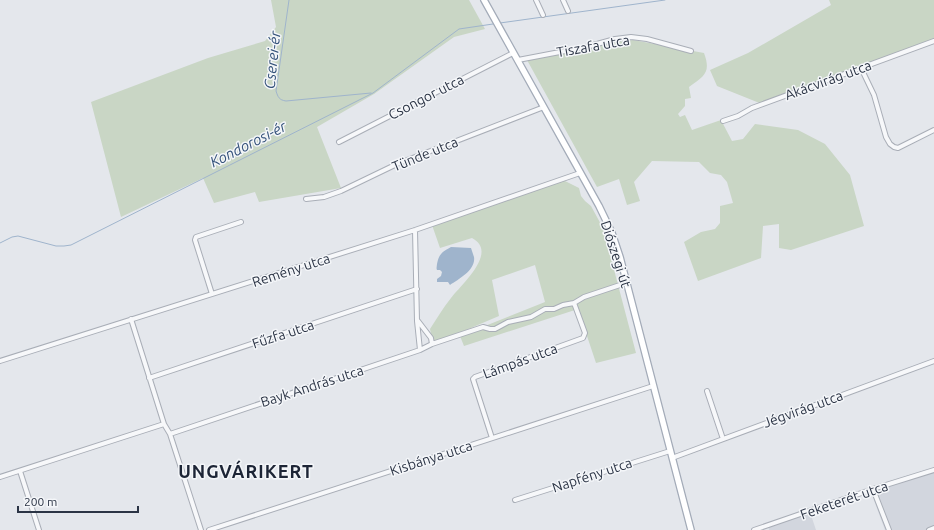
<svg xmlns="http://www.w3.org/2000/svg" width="934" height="530" font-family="Ubuntu,sans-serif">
	<rect width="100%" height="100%" fill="#e4e7ec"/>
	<path fill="#d2d6de" d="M934 468V530H885L872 495 873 489Z
		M810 512 816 530H769L768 523Z"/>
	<path fill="#c9d6c5" d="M271 0H469L485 29 454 37 374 94 317 127 341 188 259 202 255 192 214 203 203 178 121 217 91 102 208 58 265 41 276 27Z
		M829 0H934V39L762 104 717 86 710 70 748 53 831 5Z
		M633 40 704 53C711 72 705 76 689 87L691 98 685 99V106L678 114 680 117 685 115 692 130 721 120 732 141 743 139 755 124 798 130 825 144 850 175 864 226 791 250 779 248V224L763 226 761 258 698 281 684 242 701 232 715 229 720 223V206L733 203 727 182 721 175 710 173 699 162 652 161 634 182 640 201 627 205 619 179 597 187 527 60 590 45Z
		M563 180 579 188 581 196 585 201 591 206 603 228 636 353 596 363 578 309 464 346 460 336 545 302 535 265 492 280 499 316 433 344 430 329C437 318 443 308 451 298 461 285 499 252 472 238L440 248 432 225Z"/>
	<path fill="#9fb4cc" d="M451 247 471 248C472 251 473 254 474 257 476 270 459 279 450 285L448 282H437V279L441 276 442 272 440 270H437C436 268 437 266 437 264 439 254 442 252 451 247Z"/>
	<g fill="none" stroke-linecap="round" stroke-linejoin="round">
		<path stroke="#9fb4cc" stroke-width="1" d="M289 0 276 91C278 97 279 100 286 101L371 93
			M500 23 665 0
			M0 243 12 237 18 236 56 246H64L71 245 373 93 459 29 493 24"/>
		<g stroke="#a9aeb7" stroke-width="6">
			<path id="minor" d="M536 0 543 15
				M563 0 568 11
				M518 60 586 47 615 39 631 37 647 39 691 51
				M861 68 874 95 886 137 890 144 894 147 898 148 934 130
				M723 121 738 116 752 108 934 41
				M339 142 513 53
				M306 199 324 197 341 191 397 164 544 107
				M415 230 417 321 420 350
				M212 294 195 240 196 237 241 222
				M131 319 164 424
				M418 321 431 338 432 344
				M0 361 415 230 580 173
				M149 378 417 289
				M707 391 723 439
				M170 434 201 530
				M492 438 473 379 475 377 583 338 585 333 574 303
				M672 458 934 361
				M20 471 39 530
				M0 477 164 424 170 434 420 350 432 344 483 327 490 329H495L508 322 531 317 545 309H554L563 305 574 303 584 297 626 283
				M873 489 889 530
				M515 500 670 451
				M209 530 653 386
				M754 530 873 489 934 470
				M929 530 934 528"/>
		</g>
		<g stroke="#a3abb8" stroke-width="8">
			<path id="major" d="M484 0 599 206 612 233 620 257 691 530"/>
		</g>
		<use href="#minor" stroke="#f7f8fa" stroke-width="4"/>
		<use href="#major" stroke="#fff" stroke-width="5.5"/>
	</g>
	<g text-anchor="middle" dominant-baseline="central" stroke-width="3" stroke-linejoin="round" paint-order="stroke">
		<g font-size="14" fill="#2b3445" stroke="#f4f6f9">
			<text transform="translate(593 46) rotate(-10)">Tiszafa utca</text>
			<text transform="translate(828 80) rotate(-20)">Akácvirág utca</text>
			<text transform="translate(426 97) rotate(-27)">Csongor utca</text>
			<text transform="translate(425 154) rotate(-22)">Tünde utca</text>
			<text transform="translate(616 254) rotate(72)">Diószegi út</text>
			<text transform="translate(291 270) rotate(-18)">Remény utca</text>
			<text transform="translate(283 334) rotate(-18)">Fűzfa utca</text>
			<text transform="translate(520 361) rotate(-20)">Lámpás utca</text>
			<text transform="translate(312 386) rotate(-18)">Bayk András utca</text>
			<text transform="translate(803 409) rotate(-20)">Jégvirág utca</text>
			<text transform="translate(431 458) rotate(-18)">Kisbánya utca</text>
			<text transform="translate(592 475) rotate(-18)">Napfény utca</text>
			<text transform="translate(844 500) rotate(-19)">Feketerét utca</text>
		</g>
		<g font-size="15" font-style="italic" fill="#34527a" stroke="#f4f6f9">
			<text transform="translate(272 60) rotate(-84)">Cserei-ér</text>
			<text transform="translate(248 144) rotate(-27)">Kondorosi-ér</text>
		</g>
		<g font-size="18" font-weight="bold" letter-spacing="1" fill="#1d2536" stroke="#f4f6f9">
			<text x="246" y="471">UNGVÁRIKERT</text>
		</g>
	</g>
	<path d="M18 506v6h120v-6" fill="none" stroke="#2b3445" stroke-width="2"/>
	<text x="24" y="506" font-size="12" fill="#2b3445" stroke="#f4f6f9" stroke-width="3" paint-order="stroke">200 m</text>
</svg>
